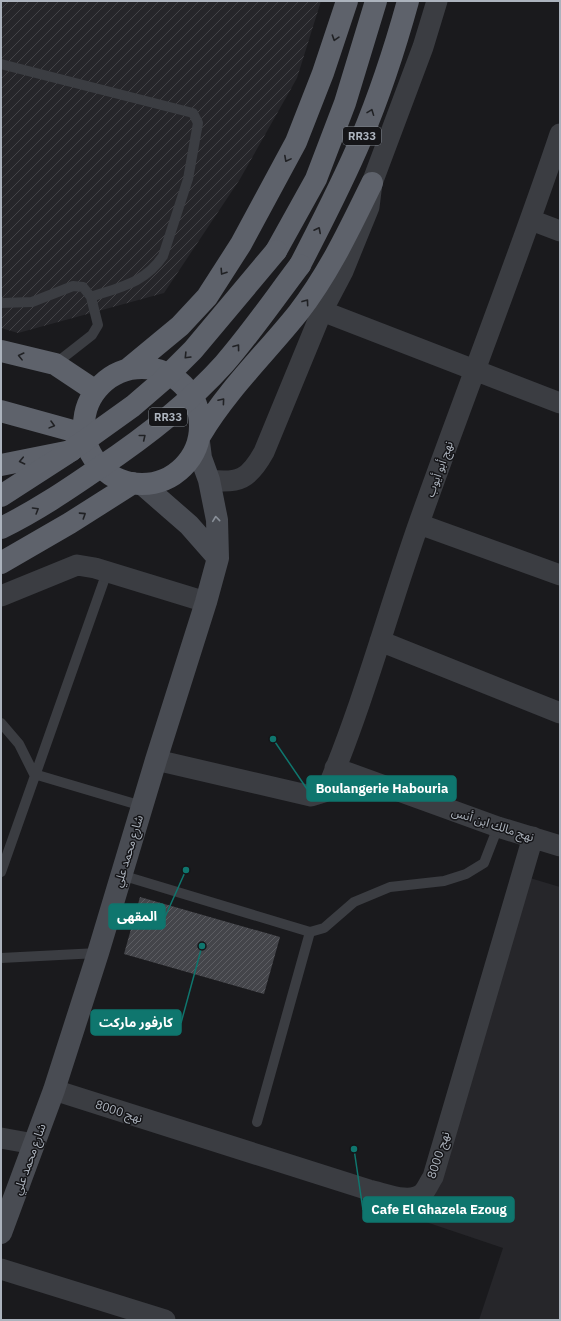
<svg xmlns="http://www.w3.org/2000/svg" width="561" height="1321" font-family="'IBM Plex Sans','Noto Sans Arabic',sans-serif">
	<defs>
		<pattern id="industrial-furrows" width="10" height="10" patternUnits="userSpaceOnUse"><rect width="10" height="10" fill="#26262a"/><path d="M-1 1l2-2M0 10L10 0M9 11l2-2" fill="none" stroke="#434347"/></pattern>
		<pattern id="building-hatch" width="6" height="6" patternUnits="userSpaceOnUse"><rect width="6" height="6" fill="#44454a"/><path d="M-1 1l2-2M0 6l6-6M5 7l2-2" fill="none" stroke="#5c5d62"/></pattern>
	</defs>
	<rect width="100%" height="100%" fill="#1a1a1d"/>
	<path fill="#26262a" d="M530 878 560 887V1320H479L503 1248 423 1221Z"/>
	<path fill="url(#industrial-furrows)" d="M1 1H321L297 78 240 179 164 293 18 333 1 328Z"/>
	<path fill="url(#building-hatch)" d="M140 897 280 937 264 994 124 954Z"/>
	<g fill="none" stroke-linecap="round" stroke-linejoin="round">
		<path stroke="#3b3d42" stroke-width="10" d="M1 64 193 113 198 123 188 179 163 256C145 283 120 287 91 297
			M1 303 32 302 73 286 83 287 91 297 98 325 92 335 55 364
			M1 723 19 744 34 774 142 806
			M1 872 107 572
			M121 875 310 932 324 928 354 902 390 887 444 881 466 874 484 863 498 827
			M1 958 98 953
			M257 1122 310 932"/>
		<path stroke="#3b3d42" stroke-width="21" d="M531 220 560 231
			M322 311 560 403
			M209 480C239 484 249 479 264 452L322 311 343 271 369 207 372 183 423 47 437 1
			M419 524 560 575
			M1 596 77 565 95 568 206 602
			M380 641 560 713
			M156 760 311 796 324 792 328 787C364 701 388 611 419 523 465 393 516 265 560 134
			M335 768 498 827 560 846
			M54 1090 369 1190C384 1193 410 1205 423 1193 427 1189 430 1181 433 1177L533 837
			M1 1138 34 1144
			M1 1269 165 1320"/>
		<path stroke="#494c53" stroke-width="22" d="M142 484 189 525 218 558
			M1 1233 54 1090 98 953 156 760 206 602 218 558 217 520 209 480 201 458 199 442"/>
		<path stroke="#5e626b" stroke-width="22" d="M276 251 316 179 345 103 376 1
			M300 265C321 224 343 182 361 139 380 94 395 48 408 1
			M1 351 55 364 94 390
			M84 426a58 58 0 1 1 116 0a58 58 0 1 1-116 0Z
			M128 369 180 326 207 297 241 244 296 142 323 73 347 1
			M1 411 84 434
			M201 434C228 389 266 353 298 313 329 273 350 228 372 183
			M1 465 71 451
			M1 563 70 523 133 483"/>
		<path stroke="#5e626b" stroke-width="22" d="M1 496 66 454 133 406 162 381 193 350 276 251
			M1 528C36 511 67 490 99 468 144 438 188 404 224 364 251 333 275 298 300 265"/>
	</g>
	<defs><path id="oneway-chevron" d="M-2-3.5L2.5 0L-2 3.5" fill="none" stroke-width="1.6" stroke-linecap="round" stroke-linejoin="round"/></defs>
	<g stroke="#202124">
		<use href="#oneway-chevron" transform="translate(335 38) rotate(108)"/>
		<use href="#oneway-chevron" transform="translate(371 112) rotate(-69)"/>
		<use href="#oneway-chevron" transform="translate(287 159) rotate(118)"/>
		<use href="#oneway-chevron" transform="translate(318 230) rotate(-63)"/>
		<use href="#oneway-chevron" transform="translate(223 272) rotate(123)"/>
		<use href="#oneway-chevron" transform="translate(306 302) rotate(-54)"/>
		<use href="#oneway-chevron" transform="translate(237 347) rotate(-53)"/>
		<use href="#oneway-chevron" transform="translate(21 356) rotate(-166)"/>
		<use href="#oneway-chevron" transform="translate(187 356) rotate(134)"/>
		<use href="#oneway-chevron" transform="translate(222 401) rotate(-50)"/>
		<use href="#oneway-chevron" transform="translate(52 425) rotate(15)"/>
		<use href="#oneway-chevron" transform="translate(143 437) rotate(-39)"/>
		<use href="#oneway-chevron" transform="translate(22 461) rotate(168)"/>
		<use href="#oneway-chevron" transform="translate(36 510) rotate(-31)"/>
		<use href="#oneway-chevron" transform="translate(83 515) rotate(-33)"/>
	</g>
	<use stroke="#898f98" href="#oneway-chevron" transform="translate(216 519) rotate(-96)"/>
	<g text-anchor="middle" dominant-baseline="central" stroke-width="3" stroke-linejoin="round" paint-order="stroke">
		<g fill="#151518" stroke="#7f848c" stroke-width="1">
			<rect x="343" y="127" width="38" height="18" rx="3"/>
			<rect x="149" y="408" width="38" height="18" rx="3"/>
		</g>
		<g font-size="11" font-weight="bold" fill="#acb3bd">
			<text x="362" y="136">RR33</text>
			<text x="168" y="417">RR33</text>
		</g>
		<g font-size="12" fill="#acb3bd" stroke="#151518">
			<text transform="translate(439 469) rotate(-70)">نهج أبو أيوب</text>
			<text transform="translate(493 824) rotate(18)">نهج مالك ابن أنس</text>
			<text transform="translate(128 851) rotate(-73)">شارع محمد علي</text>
			<text transform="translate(119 1111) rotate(18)">نهج 8000</text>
			<text transform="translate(438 1155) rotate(-72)">نهج 8000</text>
			<text transform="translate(29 1159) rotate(-70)">شارع محمد علي</text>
		</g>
	</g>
	<path fill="none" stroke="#0f766e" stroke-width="1.5" d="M273 739L307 789M186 870L165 917M202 946L181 1023M354 1149L363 1210"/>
	<g fill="#0f766e" stroke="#151518" stroke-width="1.5">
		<circle cx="273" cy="739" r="4"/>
		<circle cx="186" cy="870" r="4"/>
		<circle cx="202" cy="946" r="4"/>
		<circle cx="354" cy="1149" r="4"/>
	</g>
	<g fill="#0f766e" stroke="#0f766e" stroke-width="1.5">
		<rect x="307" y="776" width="149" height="25" rx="4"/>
		<rect x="109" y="904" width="56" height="25" rx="4"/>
		<rect x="91" y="1010" width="90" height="25" rx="4"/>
		<rect x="363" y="1197" width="151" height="25" rx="4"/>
	</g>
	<g font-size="13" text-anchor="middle" font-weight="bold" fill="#fff">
		<text x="382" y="793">Boulangerie Habouria</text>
		<text x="137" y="921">المقهى</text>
		<text x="136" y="1027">كارفور ماركت</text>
		<text x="439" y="1214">Cafe El Ghazela Ezoug</text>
	</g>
	<rect width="561" height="1321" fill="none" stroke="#acb3bd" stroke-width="4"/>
</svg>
